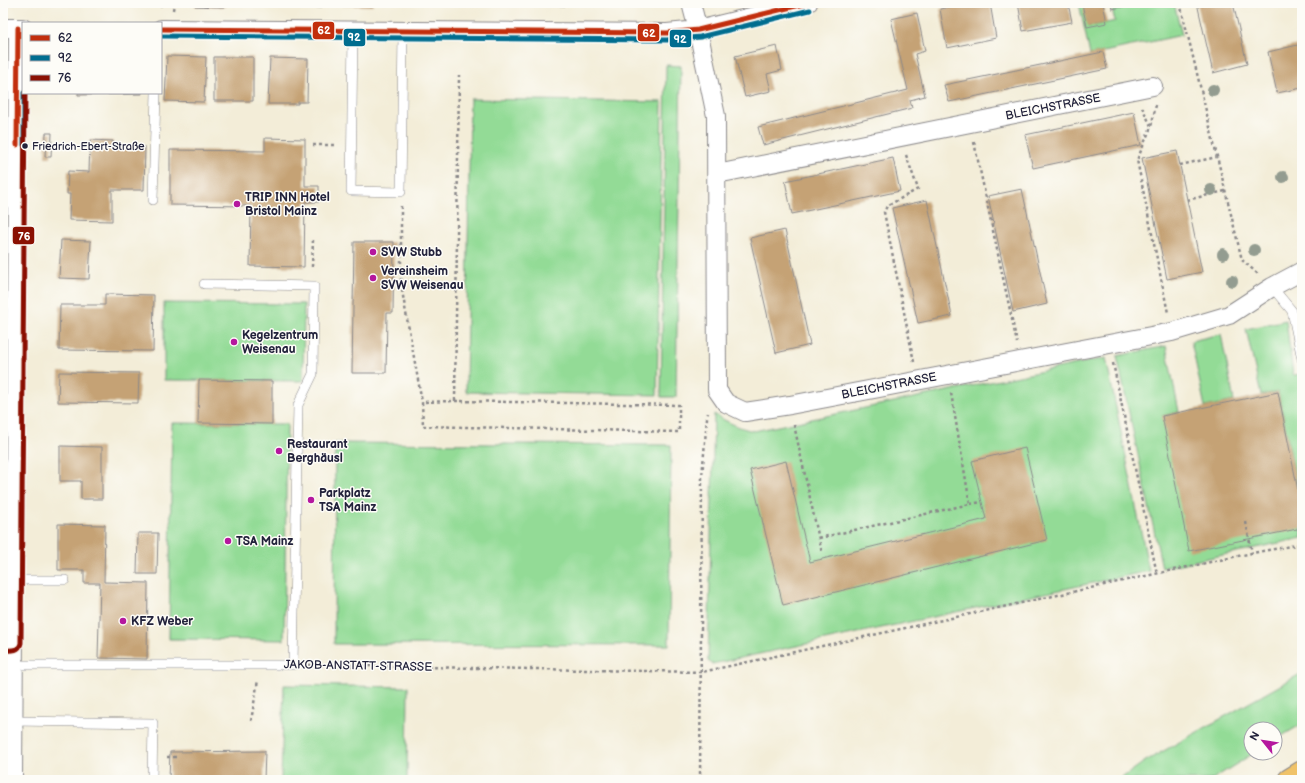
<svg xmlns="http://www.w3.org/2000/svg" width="1305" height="783" font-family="'Balsamiq Sans',sans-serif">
	<rect width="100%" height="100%" fill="#fdfcf7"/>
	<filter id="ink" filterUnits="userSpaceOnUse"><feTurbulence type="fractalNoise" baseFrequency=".025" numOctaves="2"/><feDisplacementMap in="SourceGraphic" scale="8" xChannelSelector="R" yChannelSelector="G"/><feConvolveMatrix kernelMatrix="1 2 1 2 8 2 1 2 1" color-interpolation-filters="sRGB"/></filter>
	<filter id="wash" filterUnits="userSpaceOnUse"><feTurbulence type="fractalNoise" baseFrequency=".012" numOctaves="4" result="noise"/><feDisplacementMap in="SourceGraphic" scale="16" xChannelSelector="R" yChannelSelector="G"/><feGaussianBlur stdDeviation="0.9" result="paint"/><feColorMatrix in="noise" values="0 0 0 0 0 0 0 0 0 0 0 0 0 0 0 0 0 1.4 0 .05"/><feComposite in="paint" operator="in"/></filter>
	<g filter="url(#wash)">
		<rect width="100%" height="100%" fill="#f3edd8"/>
		<path fill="#93db96" stroke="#5a7e68" d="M1079 3H1082L1088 27 1115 21 1112 9 1140 3H1174L1182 35 1090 55Z
			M666 65 681 66 676 397H661Z
			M470 99 662 102 657 395 466 392Z
			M164 303 304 304 303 381 164 380Z
			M1286 320 1293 375 1302 374V510L1278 392 1261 395 1246 329Z
			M1221 334 1234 401 1205 407 1191 341Z
			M1166 346 1179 412 1162 416 1302 528V538L1162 568 1117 356Z
			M1106 358 1149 571 712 664 708 661 714 414C727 422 739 428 754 431Z
			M172 423 287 424 284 640 169 639Z
			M335 443 671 445 669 645 334 644Z
			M1302 673V724L1275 740V729H1251V753H1254L1211 780H1119L1144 762Z
			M284 685 408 687 407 780H281Z"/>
		<g id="blocks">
			<path fill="#c5a275" d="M132 3H162V6L132 5Z
				M195 3H225V7L195 6Z
				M247 3H274V6L247 5Z
				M291 3H321V8L291 6Z
				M343 3H373V6H343Z
				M535 3H565V6L535 4Z
				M601 3H638V5L600 4Z
				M970 3H990L996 38 947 48 940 9Z
				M1018 3H1068L1072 22 1023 31Z
				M1088 3H1103L1107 23 1087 27 1082 4Z
				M1111 3H1137V4L1112 9Z
				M1197 3H1233L1247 64 1213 73Z
				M917 13 925 51 915 54 925 96 910 100 912 108 763 145 758 127 908 90 891 19Z
				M1302 44V88L1277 93 1268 52Z
				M777 46 782 70 767 74 771 91 745 97 735 56Z
				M1103 52 1107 69 949 102 944 85Z
				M167 56 206 57 204 102 165 101Z
				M214 57H253V101H214Z
				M270 58 308 59 307 102H298V104H268Z
				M78 93H142V94L78 95Z
				M1134 112 1141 145 1033 168 1025 135Z
				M46 133H52L51 157H45Z
				M265 138 305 139V186H319V202H305L304 267 250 266 251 206 170 205V150L265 151Z
				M90 140 113 141V147H145L144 190H112V221L69 220 70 194H67L68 171 89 172Z
				M1177 151 1202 272 1167 279 1142 158Z
				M893 158 900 191 792 214 785 181Z
				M1022 189 1047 304 1013 312 988 196Z
				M927 200 952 316 918 323 892 208Z
				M785 230 810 345 776 353 750 238Z
				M61 240 91 241 89 279 59 278Z
				M354 242H394L393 313H387L386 373H352Z
				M105 294 154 295 153 351 59 350 60 305H105Z
				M59 372 139 373 138 403 58 402Z
				M199 380 272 381V424L198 423Z
				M1278 392 1302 510V528L1189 551 1162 416Z
				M60 446 102 447V499H81V481H60Z
				M1025 448 1047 540 783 605 750 470 786 461 810 562 986 519 972 461Z
				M58 524 105 525 104 582 148 583 147 659 98 658 100 583H84V570H58Z
				M138 533H158L157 574H137Z
				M265 751 264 780H169L170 752Z"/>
		</g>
	</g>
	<g filter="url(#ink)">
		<use href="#blocks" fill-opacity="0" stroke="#8a888a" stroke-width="1"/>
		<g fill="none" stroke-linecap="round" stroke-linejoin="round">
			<g stroke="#8a888a" stroke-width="10">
				<path id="service" d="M353 31 351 191 401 192 403 32
					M153 200 156 93
					M1272 287 1292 311 1302 359
					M14 580H65
					M14 665H293L298 405 313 374 314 286 204 284
					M13 721 153 723 152 780"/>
			</g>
			<g stroke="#8a888a" stroke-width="20">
				<path id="minor" d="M691 3 698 30 716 116 717 390 726 403 745 412 790 405 1172 332 1229 315 1272 287 1302 271
					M3 28H23
					M161 29 667 33 698 30 808 3
					M717 174 1153 86
					M13 780 18 28"/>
			</g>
			<g stroke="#8a888a" stroke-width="24">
				<path id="motorway" d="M1289 780 1302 772"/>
			</g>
			<path stroke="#8a888a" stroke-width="2.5" stroke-dasharray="3 3" stroke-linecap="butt" d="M1180 3 1242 260 1258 274
				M173 10 174 3
				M1156 105 1151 127 1137 160 1168 313
				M1142 107 1151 126
				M974 142 1017 343
				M313 145H337
				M906 155 918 189 887 206 884 212 914 362
				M1180 165 1217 157
				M305 194H313
				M1187 200 1225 191
				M401 206V285L422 402 423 426 679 432V405L455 401 422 402
				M312 267 313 239
				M1113 363 1157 574
				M455 401 459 75
				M794 425 822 553
				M970 504 982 502
				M1246 522 1252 553
				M819 538 970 504 951 393
				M308 665 702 672 1252 553 1302 544
				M251 721 258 680
				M167 757H179
				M700 780 702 477 707 418 708 413"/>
			<use href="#service" stroke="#fff" stroke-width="9"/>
			<use href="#minor" stroke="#fff" stroke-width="18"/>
			<use href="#motorway" stroke="#f0c369" stroke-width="22"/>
			<g stroke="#fdfcf7" stroke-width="8">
				<path id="bus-1" d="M161 29 667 33 698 30 808 3
					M17 145 18 28"/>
			</g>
			<g stroke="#fdfcf7" stroke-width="8">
				<path id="bus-2" d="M161 36 667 40 700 37 810 10
					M24 145V93"/>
			</g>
			<g stroke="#fdfcf7" stroke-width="8">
				<path id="bus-3" d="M3 650C10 650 19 652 21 643L25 93"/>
			</g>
			<use href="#bus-1" stroke="#c22e0c" stroke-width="5"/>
			<use href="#bus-2" stroke="#006d8f" stroke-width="5"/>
			<use href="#bus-3" stroke="#8a1002" stroke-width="5"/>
		</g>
		<g fill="#939c90">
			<circle cx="1213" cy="90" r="6"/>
			<circle cx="1283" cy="177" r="6"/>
			<circle cx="1211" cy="190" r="6"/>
			<circle cx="1254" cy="250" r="6"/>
			<circle cx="1223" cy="254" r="6"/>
			<circle cx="1232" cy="281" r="6"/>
		</g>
	</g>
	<circle fill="#22223b" stroke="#fdfcf7" stroke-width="1.5" cx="25" cy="146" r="3.5"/>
	<g fill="#b5179e" stroke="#fdfcf7" stroke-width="1.5">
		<circle cx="237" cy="204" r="4"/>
		<circle cx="373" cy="252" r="4"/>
		<circle cx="373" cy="278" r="4"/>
		<circle cx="234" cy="342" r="4"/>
		<circle cx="279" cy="451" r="4"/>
		<circle cx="311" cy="500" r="4"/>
		<circle cx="228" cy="541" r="4"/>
		<circle cx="123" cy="621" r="4"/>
	</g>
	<g text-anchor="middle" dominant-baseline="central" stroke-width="3" stroke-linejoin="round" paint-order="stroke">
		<g font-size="11" fill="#22223b" stroke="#fdfcf7" text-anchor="start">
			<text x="32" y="146">Friedrich-Ebert-Straße</text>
		</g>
		<g font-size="12" fill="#22223b" stroke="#fdfcf7">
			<text transform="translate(1053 107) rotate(-11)">BLEICHSTRASSE</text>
			<text transform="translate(889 386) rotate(-11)">BLEICHSTRASSE</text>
			<text transform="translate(358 666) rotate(1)">JAKOB-ANSTATT-STRASSE</text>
		</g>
		<g font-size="12" font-weight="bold" fill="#22223b" stroke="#fdfcf7" text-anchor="start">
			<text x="245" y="197">TRIP INN Hotel<tspan x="245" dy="14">Bristol Mainz</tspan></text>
			<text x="381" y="252">SVW Stubb</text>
			<text x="381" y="271">Vereinsheim<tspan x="381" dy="14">SVW Weisenau</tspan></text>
			<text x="242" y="335">Kegelzentrum<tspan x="242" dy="14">Weisenau</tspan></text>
			<text x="287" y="444">Restaurant<tspan x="287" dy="14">Berghäusl</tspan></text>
			<text x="319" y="493">Parkplatz<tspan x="319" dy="14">TSA Mainz</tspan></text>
			<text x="236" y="541">TSA Mainz</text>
			<text x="131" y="621">KFZ Weber</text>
		</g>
	</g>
	<g stroke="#fdfcf7" stroke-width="1.5">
		<rect x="312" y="21" width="23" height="19" rx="4" fill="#c22e0c"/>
		<rect x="637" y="23" width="23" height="19" rx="4" fill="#c22e0c"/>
		<rect x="343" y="28" width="23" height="19" rx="4" fill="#006d8f"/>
		<rect x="669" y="29" width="23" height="19" rx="4" fill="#006d8f"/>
		<rect x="12" y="226" width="23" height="19" rx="4" fill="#8a1002"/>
	</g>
	<g font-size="11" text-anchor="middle" font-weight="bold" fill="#fff">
		<text x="324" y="34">62</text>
		<text x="649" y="37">62</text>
		<text x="354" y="41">92</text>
		<text x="680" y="43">92</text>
		<text x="24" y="240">76</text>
	</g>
	<rect width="1305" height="783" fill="none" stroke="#fdfcf7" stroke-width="16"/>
	<rect x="22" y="22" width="140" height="72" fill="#fdfcf7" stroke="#a5a5ac"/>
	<rect x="30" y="35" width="20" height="6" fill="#c22e0c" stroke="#a5a5ac"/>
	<text x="58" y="42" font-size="12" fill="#22223b">62</text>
	<rect x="30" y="55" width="20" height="6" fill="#006d8f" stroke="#a5a5ac"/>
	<text x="58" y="62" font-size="12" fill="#22223b">92</text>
	<rect x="30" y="75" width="20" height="6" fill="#8a1002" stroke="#a5a5ac"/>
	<text x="58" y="82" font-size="12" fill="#22223b">76</text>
	<g transform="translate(1263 741) rotate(300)"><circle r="19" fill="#fdfcf7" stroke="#a5a5ac"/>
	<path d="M0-3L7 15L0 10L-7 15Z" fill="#b5179e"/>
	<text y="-6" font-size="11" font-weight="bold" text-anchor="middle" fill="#22223b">N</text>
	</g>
</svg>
